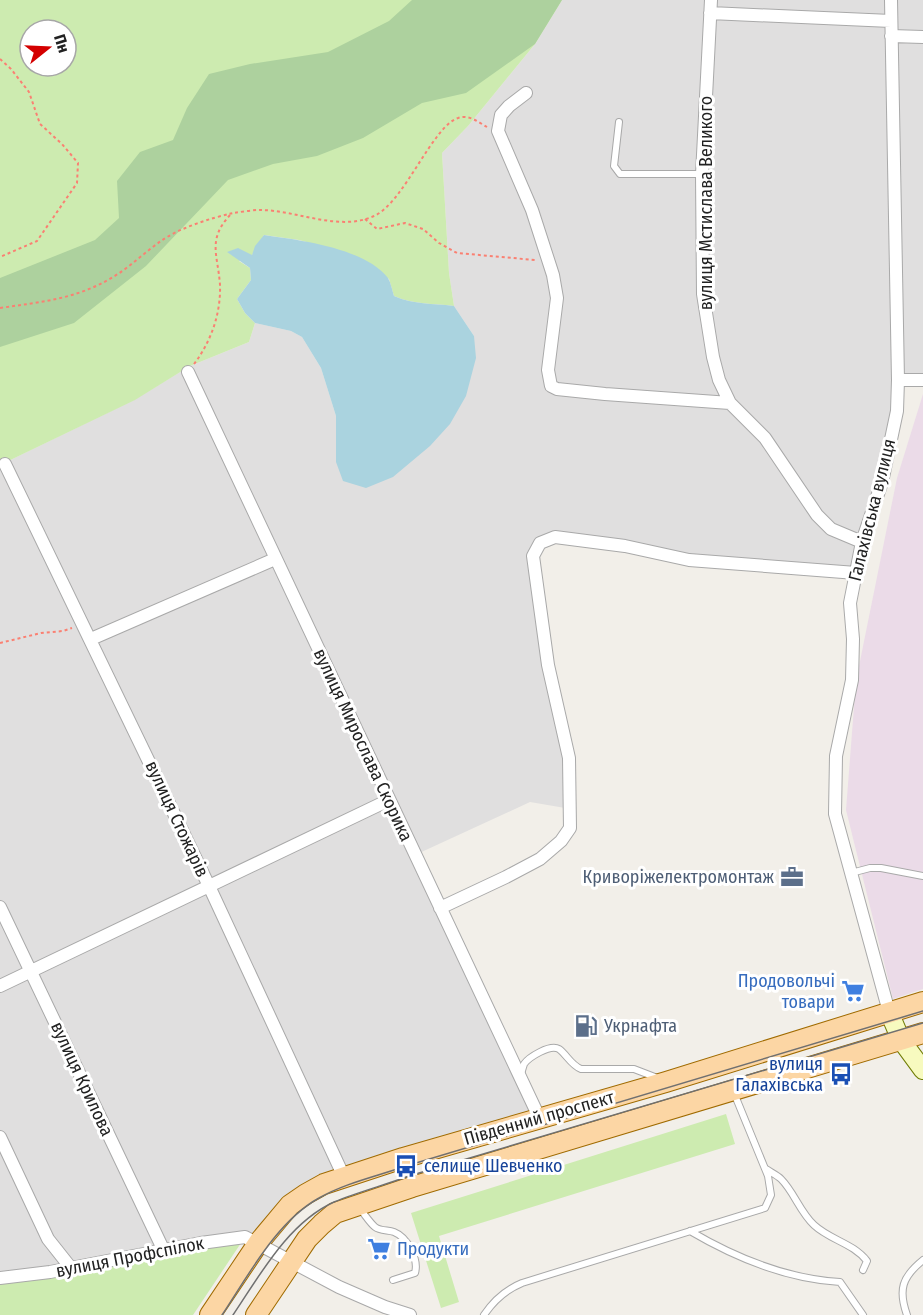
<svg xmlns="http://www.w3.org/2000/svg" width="923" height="1315" font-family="'Fira Sans Condensed',sans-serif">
	<rect width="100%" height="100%" fill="#f2efe9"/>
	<path fill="#e0dfdf" d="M562 0H923V380L898 381 897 411 856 573 689 560 555 537 533 556 561 721 571 809 530 802 415 855 539 1117 324 1184 259 1242 245 1237 0 1278V465L134 400 190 366 249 342 255 323 291 331 302 337 321 368 336 416 337 435 474 336 454 306 449 273 442 153 468 126 535 44Z"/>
	<path fill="#ebdbe8" d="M923 394V989L893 999 846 810 856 681 897 478Z"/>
	<path fill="#cdebb0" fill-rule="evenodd" d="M0 0H562L535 44 468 126 442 153 449 273 454 306C432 303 415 305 394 296L389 279 350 254 299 240 264 235 252 255 239 261 250 268 251 280 237 299 245 313 255 323 249 342 190 366 135 400 0 465ZM30 30H66V66H30Z
		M726 1114 735 1144 439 1236 459 1302 441 1308 411 1213Z
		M245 1237 193 1315H0V1278Z"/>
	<path fill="#add19e" d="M412 0H562L535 44 466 93 422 103 363 138 317 156 273 164 228 180 146 266 74 323 0 347V278L95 240 119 218 117 181 140 152 173 140 187 108 209 74 250 64 328 52 389 21Z"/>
	<path fill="#aad3df" d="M264 235C299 240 365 248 388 278 391 283 392 290 394 296 415 305 432 303 454 306L474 336 476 358 466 396 450 424 430 446 393 477 366 488 343 481 336 462V416L321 368 302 337 291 331 255 323 245 313 237 299 251 280 250 268 227 252 238 248 252 255 255 246Z"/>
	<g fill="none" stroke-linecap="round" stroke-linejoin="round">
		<g stroke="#a9a9a9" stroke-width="8">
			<path id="service" d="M619 122 614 166 620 174H702
				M851 873 870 868H881L923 876
				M521 1074C522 1071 523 1067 524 1064 529 1057 550 1044 559 1049 567 1055 571 1065 581 1069H634L660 1079
				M766 1169C770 1172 777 1175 781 1179 794 1192 800 1212 814 1225 830 1240 853 1243 867 1261L863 1270
				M359 1208C364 1213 369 1222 375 1227 380 1231 388 1230 394 1232 407 1237 419 1259 415 1273L393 1280
				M690 1231C736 1258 786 1279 840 1282L863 1315
				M484 1315C494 1300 505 1290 522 1283L765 1208 771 1195 768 1176 734 1093
				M907 1315C898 1290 902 1277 923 1260"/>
		</g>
		<g stroke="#a9a9a9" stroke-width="14">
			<path id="minor" d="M711 0 702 174 703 294 713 357 719 380 730 403 765 438 817 515 831 529 862 542
				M710 13 891 21
				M891 36 923 37
				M526 93 509 106 501 115 498 131 532 210 553 275 557 298 548 370 551 386 557 389 605 394 730 403
				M188 372 539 1117
				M898 380H923
				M5 464 209 886 344 1177
				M91 639 275 559
				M0 907 164 1251
				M440 908 506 877 540 859 561 841 570 828 569 758 548 665 533 556 540 543 555 537 625 546 689 560 856 573
				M0 986 389 800
				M889 1012 835 814 836 756 852 680 853 639 850 603 862 542 882 482 897 411 898 380 891 0
				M0 1137 48 1239 71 1268
				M0 1278 50 1272 201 1243 245 1237 339 1287 385 1307 410 1315"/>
		</g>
		<g stroke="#707d05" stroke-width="20">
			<path id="secondary" d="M889 1012 901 1040 923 1070"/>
		</g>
		<g stroke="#a06b00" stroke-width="22">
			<path id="primary" d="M210 1315 259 1242 290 1205 306 1194 324 1184 403 1158 666 1082 923 1002
				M256 1315 307 1239 322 1224 335 1213 412 1187 923 1033"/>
		</g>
		<path stroke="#fa8072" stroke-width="2" stroke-dasharray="3 3" stroke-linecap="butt" d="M0 59 11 69 29 92 40 124 62 144 78 163 77 183 37 241 0 257
			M365 219 377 229 405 223 423 229 439 243 457 253 535 260
			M0 308C41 302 77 299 113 277 130 267 145 252 161 241 179 228 211 218 233 213 241 212 251 210 260 210 297 210 341 233 376 215 405 200 433 126 458 118 469 114 478 122 487 127
			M194 364C211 342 221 313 220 285 218 255 207 240 230 215
			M0 643 41 633 63 631 72 628"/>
		<use href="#service" stroke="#fff" stroke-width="6"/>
		<use href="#minor" stroke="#fff" stroke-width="12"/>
		<use href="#secondary" stroke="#f7fabf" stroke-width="18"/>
		<use href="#primary" stroke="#fcd6a4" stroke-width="20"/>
		<path stroke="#707070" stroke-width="1.5" d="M222 1315C248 1276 277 1221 319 1198 345 1183 378 1176 406 1166L923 1011
			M233 1315C260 1275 288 1223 334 1202 358 1192 385 1185 409 1176L923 1023"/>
	</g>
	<defs>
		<g id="office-bare" transform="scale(1.8)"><path d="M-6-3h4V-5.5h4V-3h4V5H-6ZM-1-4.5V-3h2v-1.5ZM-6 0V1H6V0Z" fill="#5c6f8a" stroke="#fff" stroke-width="2.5" paint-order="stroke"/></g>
		<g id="supermarket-bare" transform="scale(1.8)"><path d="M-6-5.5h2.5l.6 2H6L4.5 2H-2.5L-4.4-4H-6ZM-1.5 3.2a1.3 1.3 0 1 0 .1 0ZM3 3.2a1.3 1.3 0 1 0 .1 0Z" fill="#3f7fe0" stroke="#fff" stroke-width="2.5" paint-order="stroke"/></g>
		<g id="fuel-bare" transform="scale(1.8)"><path d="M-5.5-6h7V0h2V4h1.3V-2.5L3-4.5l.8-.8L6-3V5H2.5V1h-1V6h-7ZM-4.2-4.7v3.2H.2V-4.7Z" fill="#5c6f8a" stroke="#fff" stroke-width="2.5" paint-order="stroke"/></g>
		<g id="bus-bare" transform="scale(1.8)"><path d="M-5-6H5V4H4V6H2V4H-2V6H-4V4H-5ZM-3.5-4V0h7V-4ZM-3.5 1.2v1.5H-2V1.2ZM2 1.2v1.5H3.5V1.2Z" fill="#1a4fb4" stroke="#fff" stroke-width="2.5" paint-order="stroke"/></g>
	</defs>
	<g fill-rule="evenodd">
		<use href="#office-bare" x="792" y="877"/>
		<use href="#supermarket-bare" x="853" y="991"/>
		<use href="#fuel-bare" x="586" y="1026"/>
		<use href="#bus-bare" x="841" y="1074"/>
		<use href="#bus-bare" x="406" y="1166"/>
		<use href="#supermarket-bare" x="379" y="1249"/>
	</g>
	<g text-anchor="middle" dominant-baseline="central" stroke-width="6" stroke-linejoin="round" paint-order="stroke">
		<g font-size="18" fill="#222" stroke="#fff">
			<text transform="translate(706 203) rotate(-90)">вулиця Мстислава Великого</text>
			<text transform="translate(872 510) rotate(-76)">Галахівська вулиця</text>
			<text transform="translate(363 745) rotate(65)">вулиця Мирослава Скорика</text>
			<text transform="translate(177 819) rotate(65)">вулиця Стожарів</text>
			<text transform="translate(82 1079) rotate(65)">вулиця Крилова</text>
			<text transform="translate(539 1118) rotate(-16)">Південний проспект</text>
			<text transform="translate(130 1257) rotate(-11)">вулиця Профспілок</text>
		</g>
		<g font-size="18" fill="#4e5e75" stroke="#fff" text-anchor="end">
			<text x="774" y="877">Криворіжелектромонтаж</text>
			<text x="604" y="1026" text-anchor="start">Укрнафта</text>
		</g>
		<g font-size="18" fill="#366cbe" stroke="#fff" text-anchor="end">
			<text x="835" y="981">Продовольчі<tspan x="835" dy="21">товари</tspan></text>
			<text x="397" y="1249" text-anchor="start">Продукти</text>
		</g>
		<g font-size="18" fill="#164399" stroke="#fff" text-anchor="end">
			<text x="823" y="1064">вулиця<tspan x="823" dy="21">Галахівська</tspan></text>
			<text x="424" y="1166" text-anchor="start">селище Шевченко</text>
		</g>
	</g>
	<g transform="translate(48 48) rotate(72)"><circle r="28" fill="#ffffff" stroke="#a7a7a7" stroke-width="1.5"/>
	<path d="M0-4.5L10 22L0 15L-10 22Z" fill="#d40000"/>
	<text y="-9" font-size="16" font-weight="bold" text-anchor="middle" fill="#222222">Пн</text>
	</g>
</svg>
